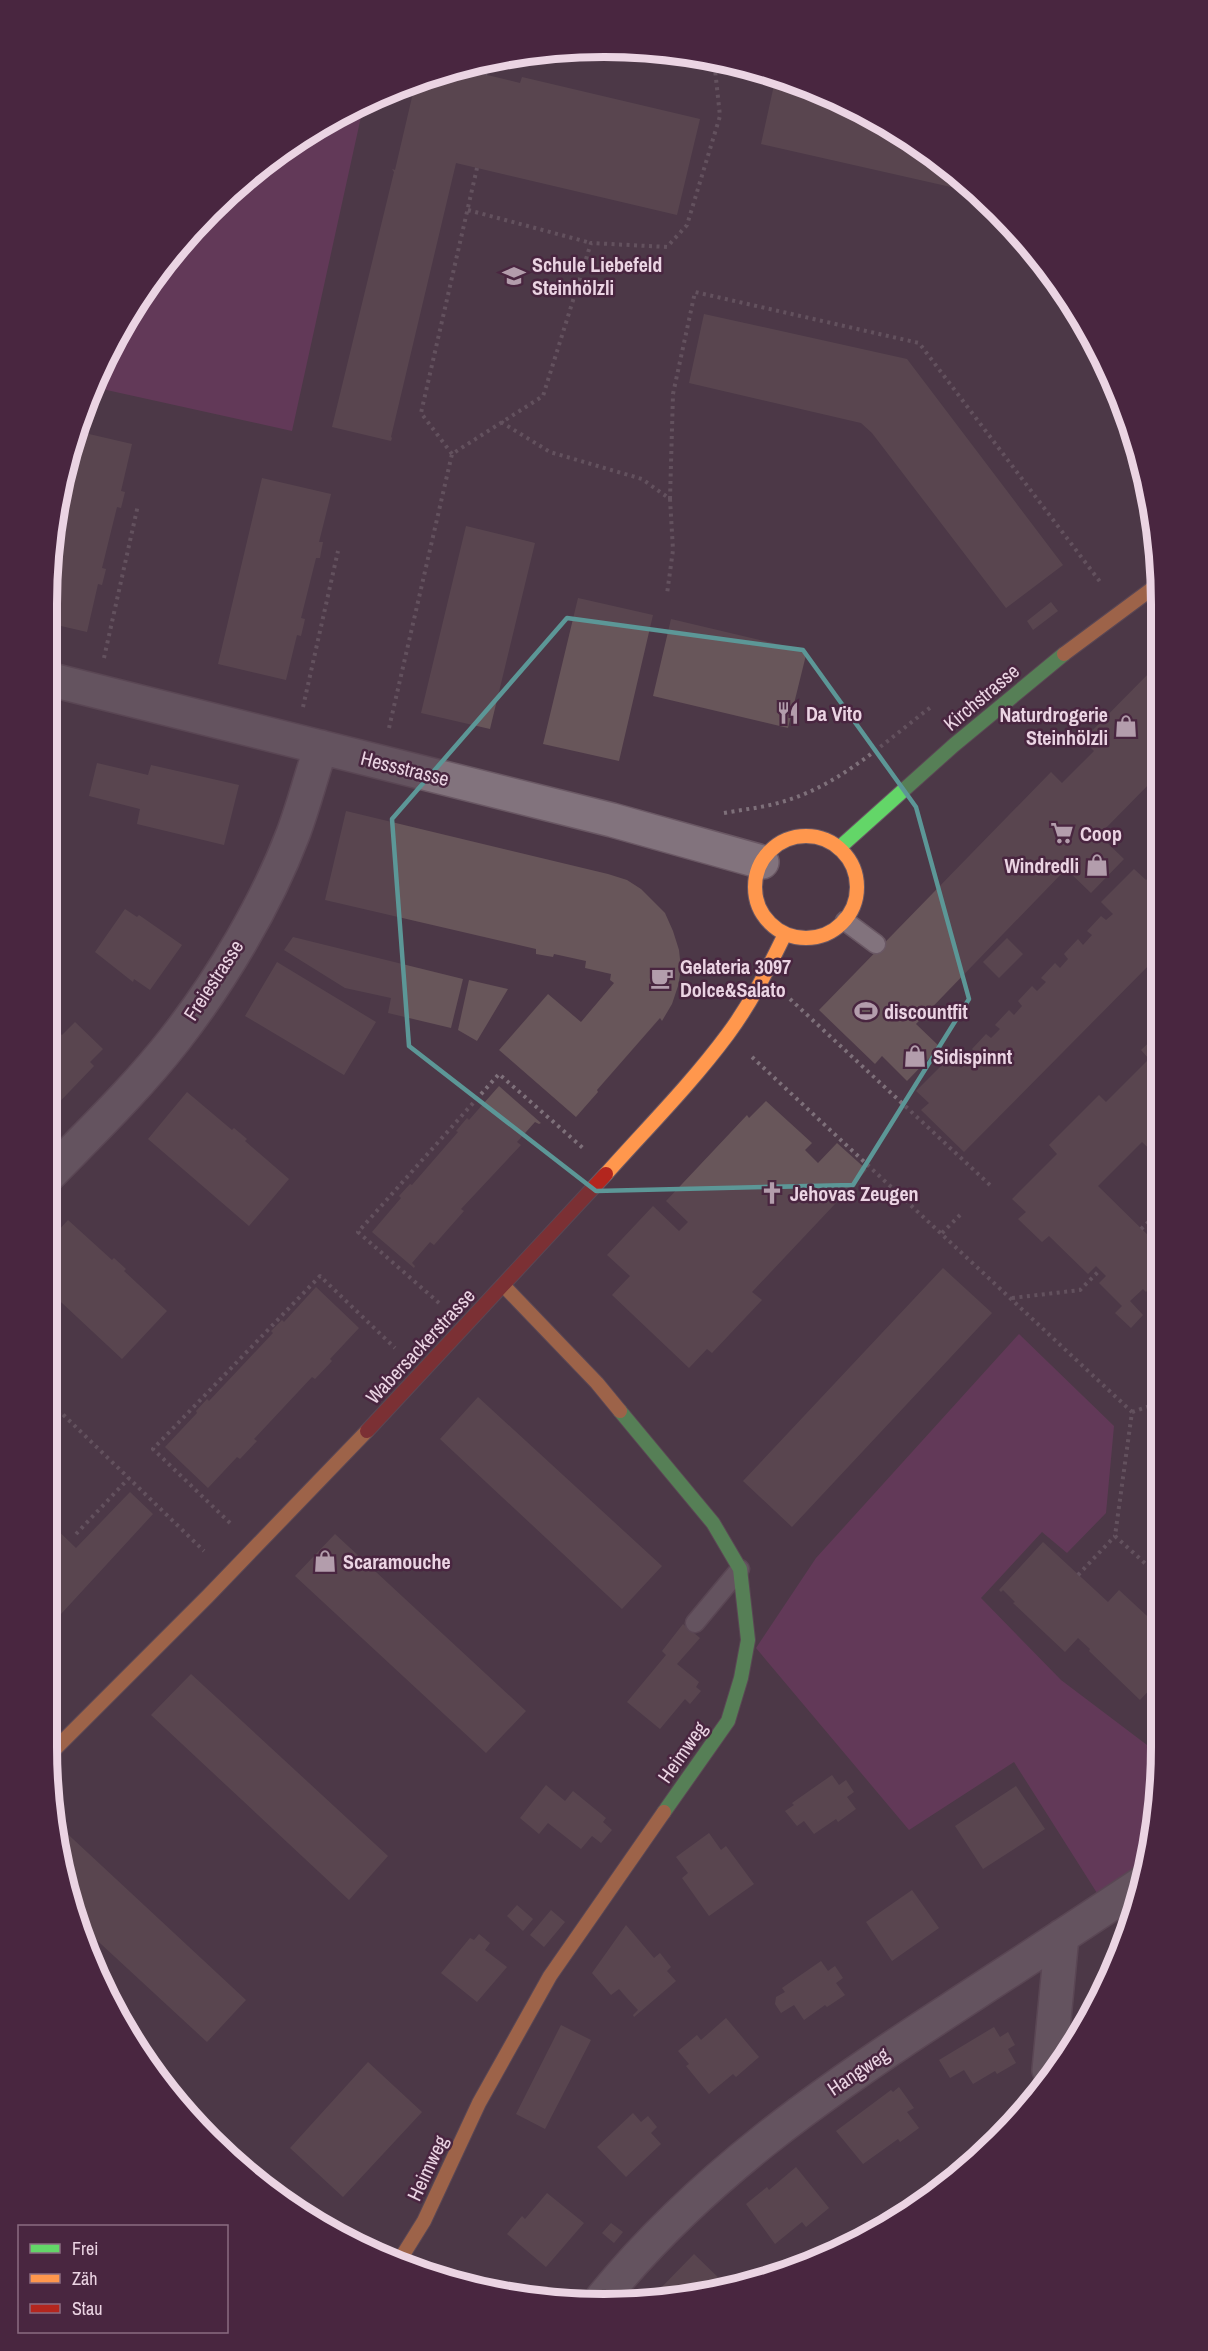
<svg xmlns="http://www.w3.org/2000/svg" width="1208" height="2351" font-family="'Archivo Narrow',sans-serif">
	<rect width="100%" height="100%" fill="#4c3847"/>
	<path fill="#7c3b6d" d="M364 103 292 431 93 387 104 358 162 265 236 185 325 121Z
		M1019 1334 1114 1426 1106 1513 1067 1553 1042 1532 981 1598 1061 1680 1147 1745 1160 1760V1783L1148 1860 1097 1893 1014 1762 909 1830 756 1648 816 1558Z"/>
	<path fill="#68565a" d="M458 68 520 83 522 77 700 119 677 215 456 163 391 437 392 438 391 441 332 427 394 172 392 169 395 170 416 80Z
		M776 76 850 104 944 162 973 192 761 144Z
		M704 314 907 359 1063 565 1006 608 872 433 861 423 689 383Z
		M76 431 132 444 121 491 125 492 121 508 117 507 102 568 106 569 102 585 98 584 87 632 48 623V568L65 460Z
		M262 478 331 494 319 542H323L321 552 320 558H316L301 618 305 619 301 636 297 635 286 680 218 664Z
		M466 526 535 543 490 729 421 713Z
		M578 598 653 615 619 761 543 744Z
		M1051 602 1058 611 1033 630 1027 621Z
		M671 619 807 651 788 728 653 696Z
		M1156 666 1157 776 1099 835 1124 859 1091 893 1066 869 916 1024 940 1047 907 1081 882 1056 875 1064 819 1010 1051 772 1062 783 1094 751 1083 740Z
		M97 763 148 775 151 765 239 785 224 845 137 824 140 809 89 796Z
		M346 811 608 874 627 880 641 889 665 913 673 931 679 950 681 969 678 986 672 1004 662 1021 660 1018 597 1090 598 1092 576 1117 499 1050 548 994 581 1022 614 983 610 980 611 974 585 968 586 961 554 954 553 957 536 954V949L325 900Z
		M1134 869 1146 880 1153 873 1158 878V956L964 1152 921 1110 929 1103 916 1091 950 1057 961 1068 976 1053 972 1049 986 1034 991 1038 1000 1029 995 1025 1009 1010 1014 1015 1022 1006 1018 1001 1032 986 1037 991 1046 982 1041 978 1055 963 1060 968 1068 959 1064 954 1078 939 1083 945 1092 935 1087 931 1101 916 1106 920 1113 914 1101 902Z
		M125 909 137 917 139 915 182 945 150 990 134 979 133 982 95 952Z
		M293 937 463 979 451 1028 388 1013 391 998 345 988 284 950Z
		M1007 938 1023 954 999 978 983 962Z
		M277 962 376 1022 344 1075 245 1016Z
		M469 980 508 989 477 1041 458 1030Z
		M47 1021 62 1035 75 1022 103 1049 90 1062 94 1066 47 1115Z
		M1158 1034 1159 1158 1142 1142 1098 1186 1159 1246V1278L1146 1292 1143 1289 1130 1301 1143 1315 1131 1328 1115 1313 1122 1306 1099 1283 1106 1276 1096 1266 1088 1274 1049 1236 1042 1242 1018 1219 1026 1212 1012 1199 1057 1154 1049 1145 1099 1095 1106 1102 1149 1059 1141 1050Z
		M499 1086 541 1123 539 1124 535 1122 517 1142 521 1145 461 1209 464 1211 434 1245 430 1242 412 1263 415 1266 414 1268 372 1232 401 1198 399 1196 410 1184 412 1185 458 1132 456 1131 467 1118 469 1120Z
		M187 1092 232 1130 234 1128 247 1139 245 1141 289 1179 249 1226 148 1139Z
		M766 1101 812 1143 805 1150 818 1163 837 1143 867 1170 752 1292 762 1300 712 1353 707 1349 689 1368 612 1295 630 1276 607 1255 653 1206 679 1231 688 1222 666 1201 747 1115 749 1118Z
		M68 1220 112 1260 114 1258 126 1269 124 1271 167 1311 122 1359 47 1289V1243Z
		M943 1268 992 1313 792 1527 743 1481Z
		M316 1287 359 1328 330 1359 332 1361 315 1379 312 1377 254 1439 257 1441 240 1459 237 1457 208 1488 165 1447 197 1413 196 1411 207 1399 209 1401 273 1333 271 1331 282 1320 284 1322Z
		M478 1397 662 1566 622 1609 440 1439Z
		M130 1492 153 1514 61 1614 47 1600V1520L76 1548Z
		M335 1534 526 1711 486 1753 295 1576Z
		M1043 1542 1108 1602 1119 1590 1160 1628V1693L1153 1686 1140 1700 1089 1651 1090 1649 1078 1638 1065 1652 1013 1603 1015 1602 1003 1590 1001 1592 999 1590Z
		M683 1624 700 1638 677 1664 699 1682 696 1687 701 1691 690 1704 685 1699 660 1729 627 1702 666 1655 662 1651Z
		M191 1674 388 1856 349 1900 151 1715Z
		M832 1775 839 1785 846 1780 854 1792 847 1797 856 1809 838 1822 836 1819 814 1834 804 1821 797 1826 785 1811 794 1805 792 1803Z
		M546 1785 565 1801 573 1791 606 1818 603 1822 612 1830 601 1843 592 1836 581 1849 548 1823 539 1834 520 1818Z
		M1016 1786 1045 1829 983 1869 955 1826Z
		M59 1826 246 2000 207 2042 75 1920Z
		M709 1833 721 1850 726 1846 754 1884 709 1916 682 1878 688 1873 676 1857Z
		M912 1890 939 1928 892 1961 866 1922Z
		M517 1905 533 1919 523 1931 507 1916Z
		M551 1910 565 1922 544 1947 530 1935Z
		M626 1925 654 1958 660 1953 671 1967 667 1971 676 1981 634 2017 633 2015 638 2010 626 1997 619 1989 611 1995 592 1973Z
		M479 1934 490 1943 485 1950 507 1967 477 2002 441 1973 470 1938 474 1940Z
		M1123 1943 1116 1962 1110 1952Z
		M821 1961 828 1971 835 1966 843 1978 836 1983 845 1995 827 2007 825 2005 804 2020 794 2005 781 2013 775 2004 776 1997 785 1992 782 1988Z
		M726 2018 759 2057 736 2077 733 2074 709 2094 686 2066 689 2064 678 2051 697 2035 701 2040Z
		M561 2025 591 2040 545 2129 516 2114Z
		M994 2027 1000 2037 1008 2032 1015 2045 1008 2049 1016 2063 997 2074 995 2071 973 2084 964 2070 950 2078 939 2060Z
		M368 2062 422 2112 343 2197 290 2148Z
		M899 2087 914 2108 907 2112 919 2128 900 2142 898 2139 863 2164 836 2131 891 2090 893 2092Z
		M633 2113 641 2122 648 2116 657 2127 651 2133 661 2144 626 2177 597 2147Z
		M796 2167 829 2208 806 2227 802 2222 775 2244 746 2204 767 2187 769 2190Z
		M547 2193 584 2223 546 2267 507 2234 522 2216 525 2219Z
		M611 2223 623 2232 614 2243 602 2233Z
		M694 2254 726 2285 676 2300 663 2299 656 2293Z"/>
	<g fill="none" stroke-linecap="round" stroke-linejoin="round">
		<g stroke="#6a5864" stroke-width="21">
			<path id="lane" d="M845 921 876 944
				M695 1623 740 1569"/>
		</g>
		<g stroke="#6a5864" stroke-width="36">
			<path id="street" d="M48 679 612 820 762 862
				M47 1177C91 1132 136 1089 175 1039 221 980 266 905 293 834 304 805 311 776 321 747
				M1049 2070 1062 1936
				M603 2297C700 2178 823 2092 951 2009 1015 1967 1080 1925 1144 1882"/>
		</g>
		<g stroke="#6a5864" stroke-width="16">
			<path id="fast" d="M839 848 954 745 1064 654
				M620 1411 713 1523 740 1569 748 1640 741 1678 728 1721 664 1812"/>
		</g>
		<g stroke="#6a5864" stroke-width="16">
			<path id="slow" d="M1064 654 1157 585
				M755 887a51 51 0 1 1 102 0a51 51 0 1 1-102 0Z
				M606 1174C647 1128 691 1084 728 1034 751 1003 768 969 785 934
				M503 1285 597 1383 620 1411
				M48 1756 208 1596 367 1431
				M401 2258 424 2221 479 2103 550 1976 664 1812"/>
		</g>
		<g stroke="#6a5864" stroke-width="16">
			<path id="jam" d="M367 1431 606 1174"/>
		</g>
		<path stroke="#7e707a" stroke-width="4" stroke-dasharray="3 4.5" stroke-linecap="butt" d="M485 75 489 61
			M468 210 591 243
			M501 422 550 452 642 479 670 499 673 550 667 594
			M452 454 421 413 477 168
			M670 499 673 394 695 292 919 343 1101 583
			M104 658 138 505
			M303 707 338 551
			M389 728 452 454 543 396 591 243 667 247 687 225 720 116 714 60
			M724 813C746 809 768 807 788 800 842 783 886 741 931 707
			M790 999 990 1185
			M752 1057 1132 1412 1115 1536 1160 1577
			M1141 1229 1159 1212
			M942 1233 963 1212
			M1012 1298 1080 1290 1100 1270
			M439 1303 358 1232 499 1074 583 1148
			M47 1399 204 1551
			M1132 1412 1159 1403
			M47 1431 63 1415
			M230 1523 153 1449 320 1276 395 1348
			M76 1534 129 1478
			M1078 1575 1115 1536
			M1152 1621 1160 1612"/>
		<use href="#lane" stroke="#82737d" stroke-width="18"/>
		<use href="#street" stroke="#82737d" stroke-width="33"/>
		<use href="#fast" stroke="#63d668" stroke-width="14"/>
		<use href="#slow" stroke="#ff974d" stroke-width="14"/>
		<use href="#jam" stroke="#b3261e" stroke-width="14"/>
	</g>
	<path d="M0 0H1208V2351H0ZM567 618 803 650 916 807 969 999 853 1185 596 1191 409 1046 392 819Z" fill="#4c3847" fill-opacity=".55" fill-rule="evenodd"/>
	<path fill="none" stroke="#5c9797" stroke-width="4.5" stroke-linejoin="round" d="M567 618 803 650 916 807 969 999 853 1185 596 1191 409 1046 392 819Z"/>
	<defs>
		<g id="school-bare" transform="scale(1.8)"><path d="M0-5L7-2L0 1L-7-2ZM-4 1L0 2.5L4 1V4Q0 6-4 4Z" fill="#b39dac" stroke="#492640" stroke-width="2.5" paint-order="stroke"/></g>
		<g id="restaurant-bare" transform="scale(1.8)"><path d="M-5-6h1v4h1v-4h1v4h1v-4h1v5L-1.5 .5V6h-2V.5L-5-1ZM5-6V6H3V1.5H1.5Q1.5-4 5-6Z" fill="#b39dac" stroke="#492640" stroke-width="2.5" paint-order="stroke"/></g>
		<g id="shop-bare" transform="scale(1.8)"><path d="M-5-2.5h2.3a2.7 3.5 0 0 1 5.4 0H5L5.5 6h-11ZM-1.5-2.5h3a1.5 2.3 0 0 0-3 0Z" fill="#b39dac" stroke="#492640" stroke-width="2.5" paint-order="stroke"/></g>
		<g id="supermarket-bare" transform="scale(1.8)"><path d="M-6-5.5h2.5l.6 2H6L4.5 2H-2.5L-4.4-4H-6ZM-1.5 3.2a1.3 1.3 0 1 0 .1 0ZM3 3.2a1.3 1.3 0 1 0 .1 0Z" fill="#b39dac" stroke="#492640" stroke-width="2.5" paint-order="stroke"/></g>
		<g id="cafe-bare" transform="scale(1.8)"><path d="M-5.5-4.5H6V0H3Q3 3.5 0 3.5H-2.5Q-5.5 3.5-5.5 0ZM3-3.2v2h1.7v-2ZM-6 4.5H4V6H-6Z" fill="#b39dac" stroke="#492640" stroke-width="2.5" paint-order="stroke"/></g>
		<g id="stadium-bare" transform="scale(1.8)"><path d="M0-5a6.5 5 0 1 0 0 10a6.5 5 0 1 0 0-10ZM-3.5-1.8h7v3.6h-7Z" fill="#b39dac" stroke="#492640" stroke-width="2.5" paint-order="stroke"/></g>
		<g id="church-bare" transform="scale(1.8)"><path d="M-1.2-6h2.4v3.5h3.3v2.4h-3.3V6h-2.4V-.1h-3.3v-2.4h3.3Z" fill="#b39dac" stroke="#492640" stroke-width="2.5" paint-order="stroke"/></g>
	</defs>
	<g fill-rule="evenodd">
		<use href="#school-bare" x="514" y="276"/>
		<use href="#restaurant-bare" x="788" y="713"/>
		<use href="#shop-bare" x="1126" y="726"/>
		<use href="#supermarket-bare" x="1062" y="833"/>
		<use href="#shop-bare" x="1097" y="865"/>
		<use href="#cafe-bare" x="662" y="978"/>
		<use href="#stadium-bare" x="866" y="1011"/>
		<use href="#shop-bare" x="915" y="1056"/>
		<use href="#church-bare" x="772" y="1193"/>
		<use href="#shop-bare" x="325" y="1561"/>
	</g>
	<g text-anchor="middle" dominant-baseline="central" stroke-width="5" stroke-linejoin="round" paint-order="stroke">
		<g font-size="20" font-weight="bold" fill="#ebd4e3" stroke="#492640" text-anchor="start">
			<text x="532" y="264">Schule Liebefeld<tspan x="532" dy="23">Steinhölzli</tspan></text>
			<text x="806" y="713">Da Vito</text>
			<text x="1108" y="714" text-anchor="end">Naturdrogerie<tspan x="1108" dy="23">Steinhölzli</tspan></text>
			<text x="1080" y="833">Coop</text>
			<text x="1079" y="865" text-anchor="end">Windredli</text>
			<text x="680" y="966">Gelateria 3097<tspan x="680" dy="23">Dolce&amp;Salato</tspan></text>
			<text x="884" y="1011">discountfit</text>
			<text x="933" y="1056">Sidispinnt</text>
			<text x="790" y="1193">Jehovas Zeugen</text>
			<text x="343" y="1561">Scaramouche</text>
		</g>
		<g font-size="20" fill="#ebd4e3" stroke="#492640">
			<text transform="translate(981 697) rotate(-40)">Kirchstrasse</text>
			<text transform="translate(405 768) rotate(14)">Hessstrasse</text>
			<text transform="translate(213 980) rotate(-57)">Freiestrasse</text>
			<text transform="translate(420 1346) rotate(-47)">Wabersackerstrasse</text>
			<text transform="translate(682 1752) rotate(-55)">Heimweg</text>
			<text transform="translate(858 2071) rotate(-34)">Hangweg</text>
			<text transform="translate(427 2168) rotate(-65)">Heimweg</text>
		</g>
	</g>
	<path d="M0 0H1208V2351H0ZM604 57H604A547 547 0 0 1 1151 604V1747A547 547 0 0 1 604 2294H604A547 547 0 0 1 57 1747V604A547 547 0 0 1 604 57Z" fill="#492640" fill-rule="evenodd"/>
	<path fill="none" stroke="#ebd4e3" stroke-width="8" d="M604 57H604A547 547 0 0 1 1151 604V1747A547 547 0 0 1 604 2294H604A547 547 0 0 1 57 1747V604A547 547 0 0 1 604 57Z"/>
	<rect x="18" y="2225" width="210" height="108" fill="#492640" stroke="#8a6c81" stroke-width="1.5"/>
	<rect x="30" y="2244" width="30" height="9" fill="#63d668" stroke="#8a6c81" stroke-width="1.5"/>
	<text x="72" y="2255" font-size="18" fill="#ebd4e3">Frei</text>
	<rect x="30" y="2274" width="30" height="9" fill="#ff974d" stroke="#8a6c81" stroke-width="1.5"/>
	<text x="72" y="2285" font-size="18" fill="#ebd4e3">Zäh</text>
	<rect x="30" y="2304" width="30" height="9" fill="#b3261e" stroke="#8a6c81" stroke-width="1.5"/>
	<text x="72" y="2315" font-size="18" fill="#ebd4e3">Stau</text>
</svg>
